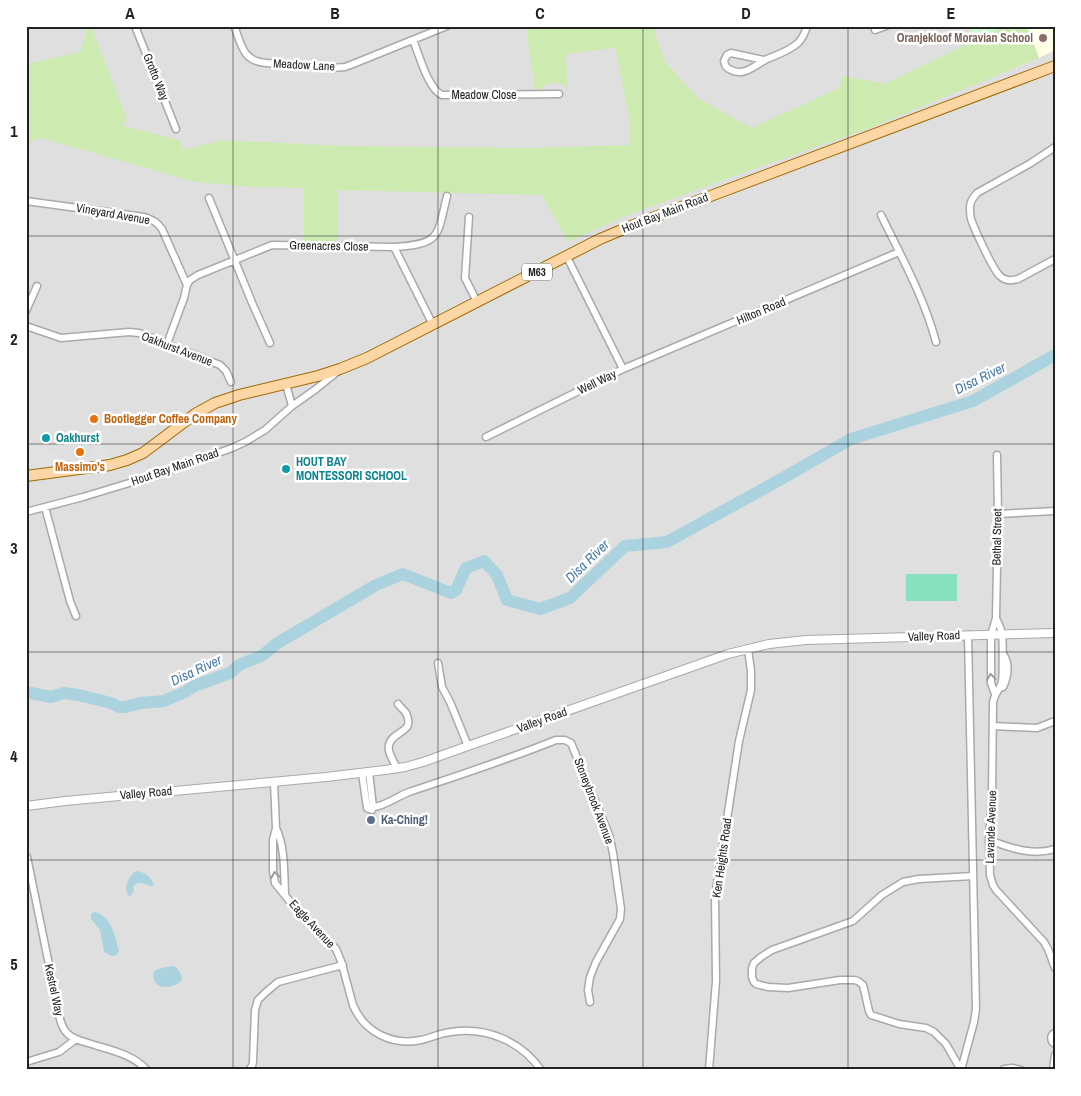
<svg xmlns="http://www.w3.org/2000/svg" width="1081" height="1096" font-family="'Archivo Narrow',sans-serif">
	<rect width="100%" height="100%" fill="#f2efe9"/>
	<path fill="#e0dfdf" d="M26 26H1055V1070H26Z"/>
	<path fill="#ffffe5" d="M1027 26H1055V50L1039 58Z"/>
	<path fill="#cdebb0" d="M87 26H91L126 117 123 126 179 140 184 150 222 140 343 146 527 148 629 145V117L615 48 566 54 568 90 563 84C558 83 551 82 546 85 542 87 540 90 535 91L526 26H652L666 63 699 99 752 128 839 88 843 76 885 84 1004 26H1027L1039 58 870 128 748 171 620 218 568 242 542 195 338 190 337 244H304V188L254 187 195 182 41 138 26 144V64L80 52 87 29Z"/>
	<path fill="#c8facc" d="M971 26H1004L966 46Z"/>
	<path fill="#88e0be" d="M906 574H957V601H906Z"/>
	<path fill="#e2e2e2" d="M26 442 59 455 58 460 72 462 93 455 95 444 108 450 111 461 53 470 33 464 26 466Z"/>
	<path fill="#aad3df" d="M136 871C145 872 152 877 154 886 146 886 140 879 133 886L134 890 130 897C122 889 128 877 136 871Z
		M95 912C112 917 115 936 119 951L117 955 112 956 104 952 100 930 91 919V914Z
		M174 966C179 970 182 974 182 980 173 990 149 991 154 971L165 967Z"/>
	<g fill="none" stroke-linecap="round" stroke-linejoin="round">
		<path stroke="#aad3df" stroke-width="12" d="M26 692 51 697 64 693 78 695 111 703 119 707H125L141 703 164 701 185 692 194 686 230 673 239 665 263 655 276 644 376 585 403 574 451 593 456 590 466 568 484 561 497 575 507 600 540 609 570 598 625 546 667 542 783 478 851 439 973 401 1055 355"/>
		<g stroke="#a9a9a9" stroke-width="9">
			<path id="minor" d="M135 26 176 129
				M234 26C242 45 242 61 266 63L331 68 345 67 353 64 447 26
				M875 30 886 26
				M413 40C419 54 428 89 442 95L559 94
				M764 60 731 53 727 55 724 61C725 66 726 68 731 70 744 77 755 65 767 59 777 55 789 51 798 43 803 38 805 33 807 26
				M1055 147 1031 163 977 193C973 198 970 201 970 207 970 211 970 215 971 219 974 228 993 270 1000 276 1005 281 1011 281 1018 279L1055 259
				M209 198 253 305 270 343
				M26 201 144 217C153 220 157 222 162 229L187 285 184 298 167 344
				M881 215C901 256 924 297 936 342
				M469 217 465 278 477 302
				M394 247C441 244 437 237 447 196
				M567 257 623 369
				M187 285 190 280 198 275 272 245 394 247 433 325
				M26 311 37 286
				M26 326 61 338 129 332 139 333 220 365 226 371 231 382
				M292 406 316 389 337 372
				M486 437 623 369 899 252
				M45 507 70 601 76 616
				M26 512 83 497 162 473 232 448 245 442 265 430 292 406 286 384
				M998 514 1055 511
				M996 618C998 623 1001 628 1002 634 1003 642 1003 673 1002 682 1000 690 994 693 993 703L992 794 989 840 990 875 993 885 996 890 1044 942 1048 949 1055 968
				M1003 654C1010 663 1008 677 1003 687
				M438 663 442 687 450 702 468 746
				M995 694 991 683V635L996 618 998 514 997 455
				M993 726 1037 728 1055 721
				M397 768C394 762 387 752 389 745 392 730 416 734 406 713 404 710 400 707 398 704
				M369 772 373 807
				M362 773 367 808 369 809 372 810 373 807C387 806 398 795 412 791 460 775 509 759 556 740H565L571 743 609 835 613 853 621 909 620 919 596 962 590 977 588 990 590 1002
				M274 782 276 828C285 846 284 873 285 893
				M276 828 273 840V871L275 883 300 914 336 949 341 961 353 1005C364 1032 392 1046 421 1040 431 1038 440 1033 451 1032 485 1026 521 1041 541 1070
				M989 840C1010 848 1032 856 1055 849
				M27 857 57 1004C59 1014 60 1026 67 1033 72 1039 81 1041 88 1043 109 1050 131 1053 147 1070
				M1055 1033C1050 1035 1050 1041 1055 1044
				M26 1062 59 1052 76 1039
				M1004 1069 1012 1068 1021 1070
				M249 1070 252 1066 253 1062 255 1010 258 1000 265 993 278 982 343 965
				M709 1070 716 981 715 897 739 741 751 690V671L748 649
				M961 1070 946 1044 934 1032 926 1028 899 1024 871 1015 869 1011 863 985 858 981 854 980H840L788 988 768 987 756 984 754 982 752 977V968L754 963 761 957 772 950 853 921 882 895 903 882 919 879 973 876
				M961 1070 974 1022 976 1009 968 635
				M1053 1070 1055 1055"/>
		</g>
		<g stroke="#a9a9a9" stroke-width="10">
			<path id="tertiary" d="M26 806 65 801 326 777 385 770 405 767 423 762 468 746 728 654 769 644 806 640 1055 633"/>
		</g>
		<g stroke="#a06b00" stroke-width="12">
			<path id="primary" d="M26 476 110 465 127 460 143 453 195 414 215 403 239 395 318 376 340 369 367 358 600 239 631 226 1055 66"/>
		</g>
		<use href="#minor" stroke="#fff" stroke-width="6"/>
		<use href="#tertiary" stroke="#fff" stroke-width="8"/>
		<use href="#primary" stroke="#fcd6a4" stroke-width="10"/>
	</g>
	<defs><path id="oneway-chevron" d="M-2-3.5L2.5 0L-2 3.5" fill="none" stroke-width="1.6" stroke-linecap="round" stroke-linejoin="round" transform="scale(1.25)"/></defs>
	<g stroke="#9c9c9c">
		<use href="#oneway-chevron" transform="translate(991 677) rotate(-95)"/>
		<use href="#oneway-chevron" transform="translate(275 875) rotate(-100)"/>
	</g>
	<path fill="none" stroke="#222" stroke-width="1" stroke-opacity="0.55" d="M233 26V1070M438 26V1070M643 26V1070M848 26V1070M26 236H1055M26 444H1055M26 652H1055M26 860H1055"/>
	<circle fill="#8d6e63" stroke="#fff" stroke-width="2" cx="1043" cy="38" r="5"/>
	<g fill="#e8710a" stroke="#fff" stroke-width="2">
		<circle cx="94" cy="419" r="5"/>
		<circle cx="80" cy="452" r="5"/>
	</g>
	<g fill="#0f9aa8" stroke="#fff" stroke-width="2">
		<circle cx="46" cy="438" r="5"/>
		<circle cx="286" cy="469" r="5"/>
	</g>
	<circle fill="#5c6f8a" stroke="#fff" stroke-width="2" cx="371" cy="820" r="5"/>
	<g text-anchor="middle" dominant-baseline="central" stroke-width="5" stroke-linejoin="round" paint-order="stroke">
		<rect fill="#fff" stroke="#646464" stroke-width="1" x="522" y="263.5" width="30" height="17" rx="4"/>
		<g font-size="11" font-weight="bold" fill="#222">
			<text x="537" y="272">M63</text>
		</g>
		<g font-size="12" font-weight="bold" fill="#785e54" stroke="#fff" text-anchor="end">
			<text x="1033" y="38">Oranjekloof Moravian School</text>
		</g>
		<g font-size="12" fill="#222" stroke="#fff">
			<text transform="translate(304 65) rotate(3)">Meadow Lane</text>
			<text transform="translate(156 77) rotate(68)">Grotto Way</text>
			<text x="484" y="95">Meadow Close</text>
			<text transform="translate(665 213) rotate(-21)">Hout Bay Main Road</text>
			<text transform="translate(113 214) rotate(10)">Vineyard Avenue</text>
			<text transform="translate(329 246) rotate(1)">Greenacres Close</text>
			<text transform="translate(761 311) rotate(-23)">Hilton Road</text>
			<text transform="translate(177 349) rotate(21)">Oakhurst Avenue</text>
			<text transform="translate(597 382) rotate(-26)">Well Way</text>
			<text transform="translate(175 467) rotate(-19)">Hout Bay Main Road</text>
			<text transform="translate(997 537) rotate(-89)">Bethal Street</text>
			<text transform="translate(934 636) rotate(-2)">Valley Road</text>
			<text transform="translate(542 720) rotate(-20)">Valley Road</text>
			<text transform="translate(146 793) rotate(-5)">Valley Road</text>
			<text transform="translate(594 801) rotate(69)">Stoneybrook Avenue</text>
			<text transform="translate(991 827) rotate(-88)">Lavande Avenue</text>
			<text transform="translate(722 858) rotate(-82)">Ken Heights Road</text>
			<text transform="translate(312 924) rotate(47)">Eagle Avenue</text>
			<text transform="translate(54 990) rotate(78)">Kestrel Way</text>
		</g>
		<g font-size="12" font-weight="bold" fill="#c56008" stroke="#fff" text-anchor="start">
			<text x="104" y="419">Bootlegger Coffee Company</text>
			<text x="80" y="467" text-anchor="middle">Massimo's</text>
		</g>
		<g font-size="12" font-weight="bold" fill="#0d838f" stroke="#fff" text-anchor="start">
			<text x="56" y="438">Oakhurst</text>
			<text x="296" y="462">HOUT BAY<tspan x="296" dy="14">MONTESSORI SCHOOL</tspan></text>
		</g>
		<g font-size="12" font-weight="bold" fill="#4e5e75" stroke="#fff" text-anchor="start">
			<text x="381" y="820">Ka-Ching!</text>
		</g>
		<g font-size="14" font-style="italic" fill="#4a7aab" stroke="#fff">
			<text transform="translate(980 378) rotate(-26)">Disa River</text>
			<text transform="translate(587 561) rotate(-44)">Disa River</text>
			<text transform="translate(196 670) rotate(-25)">Disa River</text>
		</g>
	</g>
	<rect width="1081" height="1096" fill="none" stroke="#ffffff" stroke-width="55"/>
	<rect x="28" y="28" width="1026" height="1040" fill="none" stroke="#222" stroke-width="2"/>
	<g font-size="16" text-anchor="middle" font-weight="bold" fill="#222">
		<text x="130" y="19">A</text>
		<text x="335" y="19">B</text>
		<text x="540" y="19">C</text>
		<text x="746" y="19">D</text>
		<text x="951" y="19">E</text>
		<text x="14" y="137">1</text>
		<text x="14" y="345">2</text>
		<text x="14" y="554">3</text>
		<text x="14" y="762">4</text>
		<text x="14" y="970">5</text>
	</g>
</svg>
